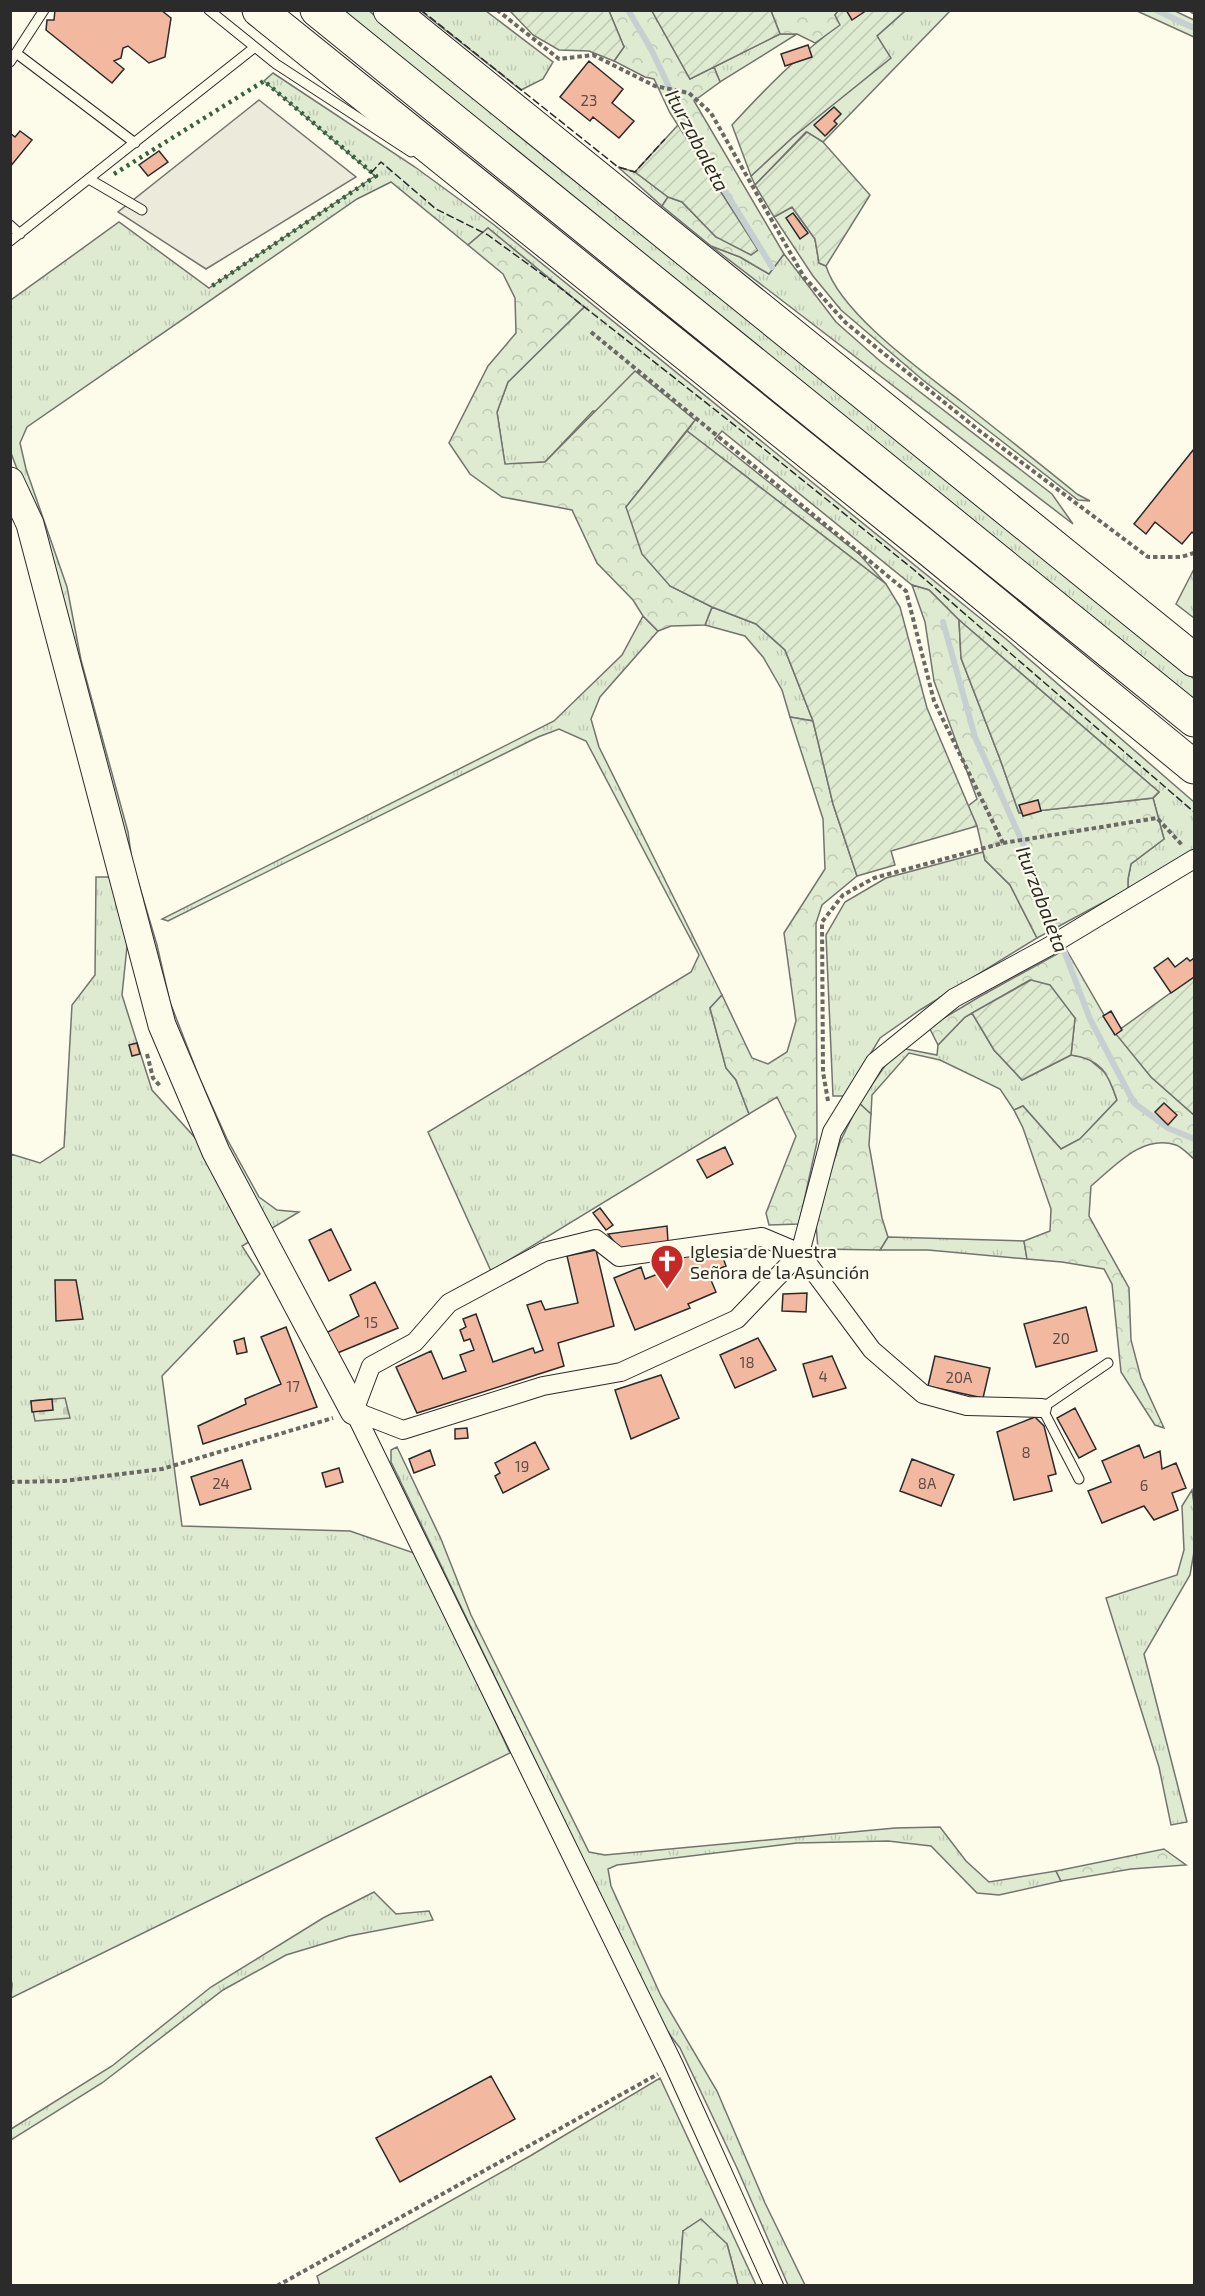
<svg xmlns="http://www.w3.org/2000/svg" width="1205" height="2296" font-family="'Exo 2',sans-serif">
	<defs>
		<pattern id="grass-tufts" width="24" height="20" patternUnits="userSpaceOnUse" patternTransform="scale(1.5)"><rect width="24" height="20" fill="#deebd1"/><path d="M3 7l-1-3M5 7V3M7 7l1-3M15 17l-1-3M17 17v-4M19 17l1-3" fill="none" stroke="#bfcab4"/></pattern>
		<pattern id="forest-crowns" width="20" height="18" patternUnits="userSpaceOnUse" patternTransform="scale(1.5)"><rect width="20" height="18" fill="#deebd1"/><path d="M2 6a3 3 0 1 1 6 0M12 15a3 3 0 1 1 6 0" fill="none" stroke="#bfcab4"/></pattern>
		<pattern id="cemetery-stones" width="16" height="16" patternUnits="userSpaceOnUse" patternTransform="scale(1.5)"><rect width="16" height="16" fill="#deebd1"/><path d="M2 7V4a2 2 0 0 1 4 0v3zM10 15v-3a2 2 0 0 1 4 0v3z" fill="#bfcab4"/></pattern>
		<pattern id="garden-furrows" width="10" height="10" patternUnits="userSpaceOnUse" patternTransform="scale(1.5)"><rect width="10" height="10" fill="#deebd1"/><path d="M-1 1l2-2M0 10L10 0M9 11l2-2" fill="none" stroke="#bfcab4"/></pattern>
	</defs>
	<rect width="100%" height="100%" fill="#fdfbea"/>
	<path fill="url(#grass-tufts)" stroke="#74746e" stroke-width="1.5" d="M342 11H369L1194 679V704Z
		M421 11H486L553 62 543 79 521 90Z
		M905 11H950L823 142 806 132 755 185 751 176 793 137 890 58 877 36Z
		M1137 11H1175L1194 20V37Z
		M780 34H797L720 82 714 67Z
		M273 73 415 167 493 224 1006 639 1194 802V854L1128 889V879L1131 864 1164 839 1153 798 1159 792 959 620 929 590 912 585 722 431 715 439 860 555 886 584 687 431 695 420 593 411 545 462 505 465 497 412 508 382 584 307 488 228 468 245 391 182 357 199 27 427 20 443 26 469 67 587 81 660 128 832 132 861 157 945 170 1002 199 1077 227 1139 259 1197 277 1210 299 1212 269 1230 192 1086 31 506 11 453V300L119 222 209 288 375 176 264 81Z
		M618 167 635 172 668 197 662 206Z
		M792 207 815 239 819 263 826 266C841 314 922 371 963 403 1001 433 1039 463 1077 494L1090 501 1078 500 924 381 841 310 813 276 774 217Z
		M711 246 740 257 769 274 784 254 836 322 880 361 1052 494 1073 524Z
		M1194 569V618L1176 604Z
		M712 607 756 624 785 650 813 721 790 717 782 690 763 657 745 636 705 625Z
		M643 616 658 631 600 697 591 719 599 747 722 995 710 1008 726 1068 736 1080 749 1114 491 1271 428 1132 691 972 699 955 586 741 559 729 538 737 168 921 162 919 554 721 622 655Z
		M983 852 985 860 1010 885 1037 938 920 1010 880 1038 845 1096H833L826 935 845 902 886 878Z
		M96 877H116L128 937 122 995 152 1090 207 1151 254 1239 242 1246 260 1274 162 1376 182 1526 350 1531 417 1554 510 1753 11 1998 12 1984 11 1980V1154L40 1163 64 1147 72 1005 95 975Z
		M972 1013 994 1050 1022 1080 1071 1055 1086 1057 1108 1075 1117 1100 1080 1139 1061 1149 1023 1106 1014 1110 1000 1089 940 1060 909 1053 872 1095 871 1114 859 1103 894 1053 906 1049 937 1055 938 1045 965 1017Z
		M888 1237 1024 1241 1027 1259 928 1250H880Z
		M397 1447 441 1539 471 1615 589 1852 605 1855 895 1828 940 1827 966 1861 989 1882 1056 1871 1061 1881 999 1895 977 1893 931 1846 888 1841 797 1843 617 1865 608 1869 611 1886 661 1996 717 2091 765 2203 805 2285H788L737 2168 680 2048 664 2027 391 1462V1450Z
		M1192 1490 1194 1504V1552L1190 1575 1144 1654 1187 1822 1171 1825 1159 1767 1106 1598 1177 1575 1184 1550 1182 1506Z
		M374 1892 396 1914 429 1911 433 1920 349 1936 286 1955 223 1990 102 2083 11 2140V2129L112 2066 211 1987 323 1918Z
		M660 2078 756 2285H738L727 2244 683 2231 679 2285 320 2286 317 2276 530 2156Z"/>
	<path fill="url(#forest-crowns)" stroke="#74746e" stroke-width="1.5" d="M609 11H652L690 79 714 67 720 82 694 101 784 254 769 274 740 257 711 246 662 206 668 197 682 202 716 237 758 250 670 113 654 79 645 77 614 61 624 47Z
		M771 11H838L835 15 841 25 815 43 797 34H780Z
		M488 228 584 307 508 382 497 412 505 464 545 462 635 371 695 420 626 507 670 586 712 607 705 625 671 626 658 631 643 616 633 600 597 563 572 510 502 497 470 474 449 443 488 366 516 333 515 298 503 274 468 245Z
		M912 585 929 590 959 620 961 658 1000 759 1019 813 1153 798 1164 839 1131 864 1128 879V889L1037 938 1010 885 985 860 977 826 968 806 977 799 934 681 925 622Z
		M790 717 813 721 833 804 857 876 822 905 816 923 817 1142 799 1224 769 1225 766 1213 796 1136 777 1097 749 1114 736 1080 726 1068 710 1008 722 995 752 1058 768 1064 787 1052 796 1021 784 933 825 869 823 819Z
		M1066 949 1111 1027 1151 1077 1194 1115V1159C1189 1155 1182 1147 1176 1145 1142 1134 1115 1166 1091 1186L1089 1216 1129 1288 1131 1340 1141 1378 1164 1428 1155 1425 1121 1372 1112 1284 1104 1269 1062 1262 1027 1259 1024 1241 1050 1231 1051 1209 1023 1128 1014 1110 1023 1106 1061 1149 1080 1139 1117 1100C1108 1073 1101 1059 1071 1055L1075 1018 1030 980 965 1017 938 1045 929 1027 979 997Z
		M859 1103 871 1114 869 1145 882 1218 888 1237 880 1250 818 1249 816 1224 823 1194 840 1142Z
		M1164 1849 1186 1865 1131 1869 1061 1881 1056 1871Z
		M701 2219 727 2244 738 2285H679L683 2231Z"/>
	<path fill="url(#cemetery-stones)" stroke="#74746e" stroke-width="1.5" d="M65 1398 70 1418 35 1421 31 1401Z"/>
	<path fill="url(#garden-furrows)" stroke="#74746e" stroke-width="1.5" d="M510 11H609L624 47 614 61 589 51 559 50 533 35Z
		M652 11H771L780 34 690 79Z
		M838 11H905L877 36 891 58 793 137 751 176 732 125C765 89 800 53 840 25L835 15Z
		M678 125 758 250 751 255 716 237 682 202 668 197 635 172Z
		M807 132 823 142 870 195 826 266 819 263 815 239 792 207 774 217 755 185Z
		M687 431 886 584 900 607 927 708 977 826 891 851 895 865 857 876 833 804 813 721 785 650 756 624 712 607 670 586 642 554 626 507Z
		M959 620 1159 792 1153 798 1019 813 1000 759 961 658Z
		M1194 976V1115L1151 1077 1115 1033Z
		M1031 980 1050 985 1075 1018 1071 1055 1022 1080 994 1050 972 1013Z"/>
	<path fill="#eceadb" stroke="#74746e" stroke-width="1.5" d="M259 100 356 177 206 269 118 212Z"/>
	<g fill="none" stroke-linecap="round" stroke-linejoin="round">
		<path stroke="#c7d0d0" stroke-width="6" d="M628 10 651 49 696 144 772 267
			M1156 10 1194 28
			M943 622 975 737 1025 848 1090 1019 1134 1103 1168 1128 1194 1139"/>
	</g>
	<path fill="#f2b8a0" stroke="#2b2b2b" stroke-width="1.5" d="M55 10H161L171 18 165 57 149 63 128 46 123 48 121 58 114 61 124 69 112 83 46 30 47 20H54Z
		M846 10H867L852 20Z
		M808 45 812 57 785 66 781 54Z
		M589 61 623 89 612 103 634 121 619 138 593 117 590 121 560 97Z
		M834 107 841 114 834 121 837 124 825 136 814 125Z
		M20 131 32 140 10 167V133L15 137Z
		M159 151 168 162 148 176 139 165Z
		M793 213 808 233 800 239 786 218Z
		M1194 449V534L1192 532 1182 544 1155 522 1146 534 1134 524Z
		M1038 800 1041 811 1023 816 1019 805Z
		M1168 958 1175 967 1187 958 1190 961 1194 958V977L1171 993 1154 968Z
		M1111 1011 1122 1030 1115 1035 1103 1016Z
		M137 1043 140 1054 132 1056 129 1045Z
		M1164 1103 1177 1115 1168 1125 1155 1112Z
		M725 1147 733 1164 707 1178 697 1160Z
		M600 1208 613 1225 606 1230 593 1213Z
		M667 1226 668 1242 619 1248 608 1234Z
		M331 1229 351 1270 329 1281 309 1240Z
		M596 1250 614 1326 558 1343 564 1366 417 1413 396 1367 431 1351 443 1379 466 1371 460 1355 474 1350 470 1339 464 1341 460 1330 466 1327 463 1319 476 1314 493 1362 533 1348 535 1353 543 1350 527 1305 541 1301 545 1310 578 1303 567 1256Z
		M699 1250 703 1259 721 1252 726 1266 708 1273 716 1292 688 1304 690 1308 635 1330 614 1278 641 1267 645 1279 668 1270 665 1263Z
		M55 1280H76L83 1319 56 1321Z
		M375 1282 398 1328 335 1354 324 1334 359 1316 350 1295Z
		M807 1293 806 1312 782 1311 783 1294Z
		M1086 1307 1097 1351 1036 1367 1024 1324Z
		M286 1327 317 1407 203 1444 198 1426 246 1404 245 1399 281 1384 261 1337Z
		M244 1338 247 1352 237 1354 234 1341Z
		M758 1338 776 1370 735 1388 720 1355Z
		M832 1356 846 1388 813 1397 803 1364Z
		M935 1356 990 1368 983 1398 928 1386Z
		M661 1375 679 1418 631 1439 615 1390Z
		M52 1399 53 1410 32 1412 31 1401Z
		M1075 1408 1096 1449 1079 1458 1057 1418Z
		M1035 1417 1044 1426 1056 1474 1048 1476 1052 1491 1014 1500 997 1432Z
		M467 1428 468 1438 455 1439V1429Z
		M535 1442 549 1469 503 1493 495 1476 500 1473 495 1463Z
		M1139 1445 1144 1458 1160 1451 1162 1469 1176 1463 1186 1488 1172 1493 1178 1510 1154 1520 1144 1506 1102 1523 1088 1491 1111 1482 1102 1461Z
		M430 1450 435 1465 414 1473 409 1459Z
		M912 1459 954 1475 941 1506 900 1491Z
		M242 1460 251 1489 200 1505 191 1477Z
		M339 1468 343 1482 326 1487 322 1473Z
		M491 2076 515 2119 400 2182 376 2138Z"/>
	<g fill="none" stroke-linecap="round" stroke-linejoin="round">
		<g stroke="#2b2b2b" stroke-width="11">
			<path id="lane" d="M209 10 276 64 411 152
				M16 53 44 10
				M10 62 16 53 135 143
				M89 179 142 210
				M10 225 20 234
				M10 241 255 47
				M1079 1479 1042 1408 1108 1363"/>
		</g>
		<g stroke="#2b2b2b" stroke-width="20">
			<path id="street" d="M354 1411 403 1430 543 1386 621 1372 737 1319 800 1253 832 1132 875 1062 954 998 1048 947 1194 859
				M774 2286 673 2063 354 1411 371 1366 415 1342 449 1303 544 1252 596 1239 619 1257 762 1237 800 1253 872 1350 923 1394 967 1406 1042 1408"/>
		</g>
		<g stroke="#2b2b2b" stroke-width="29">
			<path id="secondary" d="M10 481 30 524 162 1025 216 1152 354 1411"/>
		</g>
		<g stroke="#2b2b2b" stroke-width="35">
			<path id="highway" d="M259 10 931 551 1194 767
				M317 10 1194 720
				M390 10 1194 660"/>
		</g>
		<path stroke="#6a6964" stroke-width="4" stroke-dasharray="4.5 3" stroke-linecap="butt" d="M497 10 559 59 593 55 655 86 689 93 711 113 804 277 846 323 981 432 1148 557H1181L1194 553
			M1190 10 1194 13
			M591 332 906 591 934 701 1003 843
			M147 1054 153 1078 161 1087
			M828 1101 823 1072 822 922 843 895 874 878 1003 843 1157 818 1183 846
			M10 1482 64 1481 162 1469 333 1418
			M277 2286 658 2074"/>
		<use href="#lane" stroke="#fdfbea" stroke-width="9"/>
		<use href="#street" stroke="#fdfbea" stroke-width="18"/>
		<use href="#secondary" stroke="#fdfbea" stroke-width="27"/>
		<use href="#highway" stroke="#fdfbea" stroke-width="33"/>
		<path stroke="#34623c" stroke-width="4.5" stroke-dasharray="3 4.5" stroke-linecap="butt" d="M114 174 264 81 376 176 209 288"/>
		<path stroke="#2b2b2b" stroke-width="1.5" stroke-dasharray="8 3" stroke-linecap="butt" d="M421 10 618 167 635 172 665 139
			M371 173 381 162 436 209 488 235 554 283 728 420 913 569 1194 812"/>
	</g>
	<defs>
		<g id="church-pin" transform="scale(1.725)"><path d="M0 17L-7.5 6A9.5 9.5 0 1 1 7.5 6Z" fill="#c62828" stroke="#fdfbea"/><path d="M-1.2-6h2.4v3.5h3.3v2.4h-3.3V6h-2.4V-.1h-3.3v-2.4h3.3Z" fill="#fff"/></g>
	</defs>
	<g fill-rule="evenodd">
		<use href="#church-pin" x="667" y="1261"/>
	</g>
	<g text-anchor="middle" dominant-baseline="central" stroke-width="4.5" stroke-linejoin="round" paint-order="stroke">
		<g font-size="15" fill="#5d4e48">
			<text x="589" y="100">23</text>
			<text x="371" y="1322">15</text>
			<text x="1061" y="1338">20</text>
			<text x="747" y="1362">18</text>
			<text x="823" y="1376">4</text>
			<text x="959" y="1377">20A</text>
			<text x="293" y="1386">17</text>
			<text x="1026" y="1452">8</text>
			<text x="522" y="1466">19</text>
			<text x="221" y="1483">24</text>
			<text x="927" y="1483">8A</text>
			<text x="1144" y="1485">6</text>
		</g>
		<g font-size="18" fill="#2b2b2b" stroke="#fdfbea" text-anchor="start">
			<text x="690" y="1251">Iglesia de Nuestra<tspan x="690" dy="21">Señora de la Asunción</tspan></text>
		</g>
		<g font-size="20" font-style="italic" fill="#2b2b2b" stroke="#fdfbea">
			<text transform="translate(698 140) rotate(62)">Iturzabaleta</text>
			<text transform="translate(1043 899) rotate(69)">Iturzabaleta</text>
		</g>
	</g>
	<rect width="1205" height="2296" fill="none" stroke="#2b2b2b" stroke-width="24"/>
</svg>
